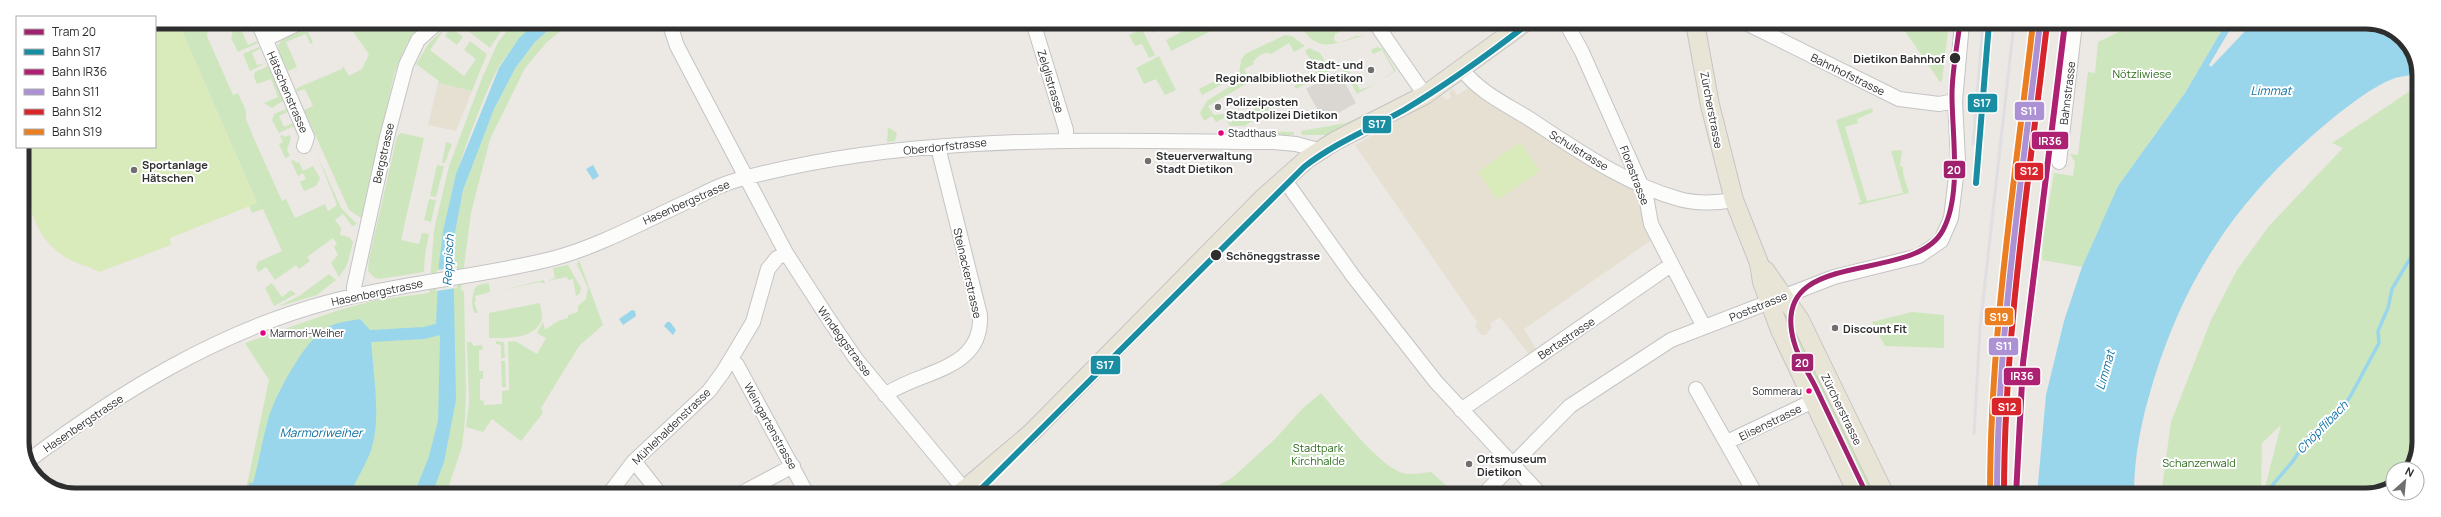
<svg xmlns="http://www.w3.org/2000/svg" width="2441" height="517" font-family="Manrope,sans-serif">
	<rect width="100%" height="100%" fill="#ece8e4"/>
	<path fill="#e6e0d3" d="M438 83 472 91 456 131 428 125Z
		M1471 86 1637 189 1653 239 1524 329 1538 352 1531 357 1500 317 1490 324 1492 327 1486 335H1481L1475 326 1477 322 1355 145 1442 96 1446 100 1451 97 1449 92 1453 89 1457 95Z"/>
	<path fill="#cee6be" d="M178 22H206L208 27 207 36 233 95 238 93 246 111V119L252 134 282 201 286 199 295 218 325 204 328 211 337 205 317 154 341 208 357 224 352 226 343 214 335 220 341 228 340 235 349 237 353 242 347 265 339 277 331 263 338 255 334 247 337 244 333 238 307 257 310 261 299 269 296 265 275 280 266 267 258 272 256 267 258 262 282 251 263 209 252 213 249 206 257 203Z
		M346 22H356L358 25 361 22H425L407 43 395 71 361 218 349 210 304 110 313 106 305 89 296 92 297 88 342 69 343 66 349 76 362 69 369 54Z
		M457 22 479 24 485 22H507L490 48Z
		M514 22H537C527 32 517 42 508 54 495 70 487 91 479 111 455 170 440 228 438 292L454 290 453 244 463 190 478 149 494 109 516 67 535 42 557 22H572L547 42 525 68 490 139 471 213 461 289 464 292 466 392 465 419 462 447 446 494H245L269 380 245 343 339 310 376 300 429 293 434 230 449 166 482 78 498 42Z
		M1147 22H1174L1152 33Z
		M1200 22 1216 24 1209 28 1211 31 1171 51 1166 40Z
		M1299 23H1374L1353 26 1335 34 1334 40 1338 43 1356 36H1364C1335 42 1318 57 1299 23Z
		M1904 23H1949L1942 81 1940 82 1900 24Z
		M2137 23H2226L2185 93 2118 186 2082 267 2042 260 2043 240 2054 173 2073 176 2075 162 2070 154 2078 155 2088 72 2095 73 2098 42Z
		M248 25 250 27 242 31 248 45 257 41 258 43 238 52 231 38 233 31Z
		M446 27 430 50 464 76 476 59 464 50 470 41 487 54 472 91 438 83 439 81 416 64 429 43Z
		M451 27 463 37 457 45 445 36Z
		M1142 29 1155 55 1149 58 1142 44 1135 46 1129 35Z
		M302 31 308 32 313 43 310 44 306 34 286 42 297 67 288 71 279 53 278 45 283 39Z
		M1285 35 1292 36 1305 46 1294 52 1289 43 1271 54C1265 50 1257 57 1253 62L1254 64 1244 69 1249 78 1253 76 1255 79 1208 106 1214 115 1224 114 1226 117 1216 122 1212 116 1204 121 1200 113 1207 101 1238 81 1241 60 1245 54Z
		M259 47 260 49 252 53 257 65 266 63 250 71 243 54Z
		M1377 47 1383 49 1396 71 1381 80 1394 71 1382 50 1373 54 1371 50Z
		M1309 48 1320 53 1330 71 1296 89 1294 86 1325 67 1320 59 1315 62 1314 59 1311 61 1305 51Z
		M1159 56 1176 90 1165 95 1156 79 1144 84 1136 68Z
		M1352 60 1355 65 1348 69 1350 73 1346 76 1341 67Z
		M268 66 283 101 272 108 264 103 278 97 271 79 257 84 254 77 255 72Z
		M1227 75 1230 80 1202 95 1199 89Z
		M1352 75 1360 90 1373 85 1357 94 1348 78Z
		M2419 85 2418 452 2408 469H2393V485L2366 495H2263L2281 425 2262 443 2261 495H2161L2171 422 2211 320 2237 270 2269 226 2343 148 2332 143Z
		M1269 100 1271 104 1268 106 1271 111 1244 126H1230L1226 120 1230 123Z
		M1386 104 1388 107 1336 132 1327 135H1302L1301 131 1346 123Z
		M1872 108 1873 112 1857 119 1858 123 1845 127 1867 201 1903 193 1891 151 1902 150 1900 166 1903 167V173L1909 193 1859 205 1858 203 1861 202 1836 120Z
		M286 109 288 112 279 116 284 127 293 123 294 126 279 133 272 120 274 114Z
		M888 127 897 133 895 141 887 142Z
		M1240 131 1294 132V135H1240Z
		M401 133 424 138 401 240 419 244 422 233 429 234 425 254 424 272 379 279 375 278 368 271 369 259 397 136Z
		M283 135 284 137 290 135 291 138 287 150 290 156 285 158 279 144 283 142 280 136Z
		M446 142 452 144 445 163H442Z
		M294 160 296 163 299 162 303 171 313 166 320 178 316 186 304 191 300 182 306 179 303 173 298 176 291 161Z
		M437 165 444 166 436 197 430 196Z
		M429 199 436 200 431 222 424 220Z
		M579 260 603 325 579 346 541 408 543 413 521 441 492 419 483 432 466 427 469 402 467 342H472L473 346 482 345 483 350H479V371H483V379H480V400L484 401V405L502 404V391L509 390 508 342 515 341 537 354 546 338 537 333 543 322 545 330 558 321 568 318V315L578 312V306L586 299 588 288 577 264Z
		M568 265 581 288 580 293 576 296 573 279 568 280 567 277 547 281 555 278 553 268Z
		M329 274 336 280 317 295 277 307 299 296Z
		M544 280 545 284 540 282 502 290Z
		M272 283 282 297 291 290 296 294 274 306 265 288Z
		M489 283 490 292 475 296 476 301 474 302 478 313H475C471 310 471 291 477 286 480 284 485 284 489 283Z
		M540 303C540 308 543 315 542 319 535 340 506 338 489 338V313Z
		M1912 312 1944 315V348L1885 346 1872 322Z
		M1798 326 1876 488 1863 495 1785 332Z
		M496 341 504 342 505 358H501V345L496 344Z
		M501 361H505L506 387H502Z
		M1321 393C1337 412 1380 467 1403 473 1411 475 1422 473 1431 472L1457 495H1209L1206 492 1232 478 1276 438 1303 408Z"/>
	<path fill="#d9eabb" d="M155 22H178L257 203 170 238 171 245 99 272C89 266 76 264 65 257 26 232 26 188 23 147H155Z
		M1520 142 1540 171 1497 200 1478 172Z"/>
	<path fill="#dad6d2" d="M1338 71 1356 103 1324 121 1306 89Z"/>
	<path fill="#99d6ec" d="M537 22H557L535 42 516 67 494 109 463 190 453 244 456 400 444 462 432 494H414L429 456 438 421 440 337 436 322 439 264 443 231 456 174 499 68 519 38Z
		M2226 23H2234L2209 65 2211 67 2246 30 2245 23H2376L2406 40 2419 74C2411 75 2402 76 2395 78 2368 88 2335 116 2313 135 2234 204 2185 279 2154 379 2142 418 2134 454 2134 495H2037L2046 395 2064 321 2082 267 2118 186 2185 93Z
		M593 165 599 176 593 180 586 169Z
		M632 310 635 311 636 316 623 325 619 319Z
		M360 319 370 330 371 335C372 370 381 410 373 443 369 461 357 477 350 494H248L249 483H253C259 462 262 441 268 420 275 396 306 336 330 326 339 322 349 321 360 319Z
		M667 322H670L676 330 673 335 664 326Z"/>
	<path fill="#ece8e4" d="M457 267V288L436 291 437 270Z"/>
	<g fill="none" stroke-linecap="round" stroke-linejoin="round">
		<path stroke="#99d6ec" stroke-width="3.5" d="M2264 495 2293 461 2308 438 2332 420 2350 397 2379 343 2378 331 2388 308 2392 289 2418 245"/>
		<path stroke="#99d6ec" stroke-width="12" d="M371 336 424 333 447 327"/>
		<g stroke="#c5c4c5" stroke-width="16">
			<path id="minor" d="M258 22 307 137 304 146
				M669 22 677 46 786 253 830 321 856 359 968 494
				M1033 22 1066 130V141
				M1378 23 1380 30 1425 95
				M1566 23 1582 52 1646 196 1651 224 1704 327
				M1746 23 1899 99 1939 104 1955 101
				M266 39 301 22
				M1462 69C1477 90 1503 103 1525 116 1573 147 1624 184 1679 199 1697 204 1716 203 1734 200
				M2059 162 2075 23
				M1284 179 1353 276 1436 382 1541 495
				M354 296V287L387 137 406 65 418 40 438 22
				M732 360 737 365 807 494
				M1696 389 1756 495
				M885 395C920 370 983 371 980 315L938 147
				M1461 410 1671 265
				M1727 442 1813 401
				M28 461C118 393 219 331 329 302 404 282 481 277 555 258 603 245 650 218 695 198 708 191 722 184 737 180 912 132 1095 141 1274 142L1296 144 1318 150
				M634 461 660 494
				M609 494 634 461 709 391 723 372 753 322 768 269 777 258 786 253
				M740 494 793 466
				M1483 495 1570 406 1671 340 1834 277 1919 256 1941 241 1951 218 1958 160 1955 101 1962 23"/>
		</g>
		<g stroke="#c6c5c4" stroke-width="20">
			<path id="major" d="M1695 23 1710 105 1734 200 1759 263 1762 282 1780 330 1858 495
				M1765 270 1800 320 1885 495
				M959 494 1031 433 1262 199 1307 159 1335 141 1425 95 1524 23"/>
		</g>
		<use href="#minor" stroke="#fcfcfb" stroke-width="14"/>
		<use href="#major" stroke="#e8e4d6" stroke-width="18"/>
		<path stroke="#dfdfe1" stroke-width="3" d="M1973 144 1983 23
			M1974 434 1980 328 2014 23"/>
		<g stroke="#fff" stroke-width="9">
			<path id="rail-1" d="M1976 183 1989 23
				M976 494 1304 167C1335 143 1370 129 1404 110 1448 84 1489 54 1529 23"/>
		</g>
		<g stroke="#fff" stroke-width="9">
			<path id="rail-2" d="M2016 495 2023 363 2065 23"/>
		</g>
		<g stroke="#fff" stroke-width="9">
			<path id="rail-3" d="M1997 495C1997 337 2022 180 2040 23"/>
		</g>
		<g stroke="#fff" stroke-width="9">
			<path id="rail-4" d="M2004 495C2004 337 2029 180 2047 24"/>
		</g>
		<g stroke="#fff" stroke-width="9">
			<path id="rail-5" d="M1990 495C1990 337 2015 179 2033 23"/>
		</g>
		<use href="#rail-1" stroke="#198ea3" stroke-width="6"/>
		<use href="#rail-2" stroke="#ae2071" stroke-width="6"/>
		<use href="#rail-3" stroke="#ac91d5" stroke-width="6"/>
		<use href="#rail-4" stroke="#d8242b" stroke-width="6"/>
		<use href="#rail-5" stroke="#eb7e21" stroke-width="6"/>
		<g stroke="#fff" stroke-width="8">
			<path id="tram-1" d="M1867 495C1850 459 1833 424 1816 388 1809 374 1798 358 1794 342 1767 245 1914 286 1943 230 1962 194 1952 135 1952 95 1952 71 1957 47 1960 23"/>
		</g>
		<use href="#tram-1" stroke="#a0216e" stroke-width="5"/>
	</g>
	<g fill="#2e2e2e" stroke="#fff" stroke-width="1.5">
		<circle cx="1955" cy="58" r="6"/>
		<circle cx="1216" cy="255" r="6"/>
	</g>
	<g fill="#706f6e" stroke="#fff" stroke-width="1.5">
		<circle cx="1371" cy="70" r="4"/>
		<circle cx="1218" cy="107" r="4"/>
		<circle cx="1148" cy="161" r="4"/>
		<circle cx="134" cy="170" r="4"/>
		<circle cx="1835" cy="328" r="4"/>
		<circle cx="1469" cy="464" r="4"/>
	</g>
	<g fill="#e5007d" stroke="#fff" stroke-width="1.5">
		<circle cx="1221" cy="133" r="3.5"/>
		<circle cx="263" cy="333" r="3.5"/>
		<circle cx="1809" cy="391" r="3.5"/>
	</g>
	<g text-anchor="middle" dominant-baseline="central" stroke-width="4" stroke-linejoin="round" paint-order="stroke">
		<g font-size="10" fill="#2e2e2e" stroke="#fff" text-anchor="start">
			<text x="1228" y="133">Stadthaus</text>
			<text x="270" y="333">Marmori-Weiher</text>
			<text x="1802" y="391" text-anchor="end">Sommerau</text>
		</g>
		<g font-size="11" font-weight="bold" fill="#2e2e2e" stroke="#fff" text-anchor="end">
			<text x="1945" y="58">Dietikon Bahnhof</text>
			<text x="1226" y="255" text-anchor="start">Schöneggstrasse</text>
		</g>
		<g font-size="11" font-weight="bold" fill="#2e2e2e" stroke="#fff" text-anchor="start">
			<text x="1363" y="64" text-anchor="end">Stadt- und<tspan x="1363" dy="13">Regionalbibliothek Dietikon</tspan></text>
			<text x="1226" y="101">Polizeiposten<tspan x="1226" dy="13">Stadtpolizei Dietikon</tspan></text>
			<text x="1156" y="155">Steuerverwaltung<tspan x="1156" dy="13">Stadt Dietikon</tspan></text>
			<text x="142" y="164">Sportanlage<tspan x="142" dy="13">Hätschen</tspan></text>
			<text x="1843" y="328">Discount Fit</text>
			<text x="1477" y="458">Ortsmuseum<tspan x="1477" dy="13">Dietikon</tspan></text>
		</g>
		<g font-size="11" fill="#2c6e1b" stroke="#fff">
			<text x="2142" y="73">Nötzliwiese</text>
			<text x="1318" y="447">Stadtpark<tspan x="1318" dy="13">Kirchhalde</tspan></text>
			<text x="2199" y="462">Schanzenwald</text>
		</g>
		<g font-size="11" fill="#2e2e2e" stroke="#fff">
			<text transform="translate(1848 74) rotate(26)">Bahnhofstrasse</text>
			<text transform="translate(1051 81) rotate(73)">Zelglistrasse</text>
			<text transform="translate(288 92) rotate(67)">Hätschenstrasse</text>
			<text transform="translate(2067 93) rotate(-83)">Bahnstrasse</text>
			<text transform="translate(1712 110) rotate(79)">Zürcherstrasse</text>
			<text transform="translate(945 146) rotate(-6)">Oberdorfstrasse</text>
			<text transform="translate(1579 150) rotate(31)">Schulstrasse</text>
			<text transform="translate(383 153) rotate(-77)">Bergstrasse</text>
			<text transform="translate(1635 175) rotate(69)">Florastrasse</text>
			<text transform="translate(686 202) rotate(-24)">Hasenbergstrasse</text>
			<text transform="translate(968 273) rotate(77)">Steinackerstrasse</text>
			<text transform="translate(377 292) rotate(-12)">Hasenbergstrasse</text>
			<text transform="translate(1758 306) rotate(-22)">Poststrasse</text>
			<text transform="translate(1566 338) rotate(-34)">Bertastrasse</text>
			<text transform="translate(845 341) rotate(54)">Windeggstrasse</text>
			<text transform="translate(1842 409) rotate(64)">Zürcherstrasse</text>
			<text transform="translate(1770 422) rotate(-26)">Elisenstrasse</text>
			<text transform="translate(83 423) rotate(-34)">Hasenbergstrasse</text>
			<text transform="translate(671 426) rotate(-44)">Mühlehaldenstrasse</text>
			<text transform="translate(771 426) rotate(61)">Weingartenstrasse</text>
		</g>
		<g font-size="12" font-style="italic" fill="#0d6fa3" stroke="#fff">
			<text x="2271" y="90">Limmat</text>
			<text transform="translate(448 260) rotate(-87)">Reppisch</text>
			<text transform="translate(2105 370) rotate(-74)">Limmat</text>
			<text transform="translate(2322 427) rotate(-46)">Chöpflibach</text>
			<text x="321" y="432">Marmoriweiher</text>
		</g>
	</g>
	<path d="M0 0H2441V517H0ZM75 29H2366A46 46 0 0 1 2412 75V442A46 46 0 0 1 2366 488H75A46 46 0 0 1 29 442V75A46 46 0 0 1 75 29Z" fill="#fff" fill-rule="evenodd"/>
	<path fill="none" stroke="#2e2e2e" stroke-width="5" d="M75 29H2366A46 46 0 0 1 2412 75V442A46 46 0 0 1 2366 488H75A46 46 0 0 1 29 442V75A46 46 0 0 1 75 29Z"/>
	<g stroke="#fff" stroke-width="1.5">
		<rect x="1967" y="93" width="31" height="20" rx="4" fill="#198ea3"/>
		<rect x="2014" y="101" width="31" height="20" rx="4" fill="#ac91d5"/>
		<rect x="1362" y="115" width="30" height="19" rx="4" fill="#198ea3"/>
		<rect x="2031" y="131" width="38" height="19" rx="4" fill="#ae2071"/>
		<rect x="1943" y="160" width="23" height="19" rx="4" fill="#a0216e"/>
		<rect x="2014" y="162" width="30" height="19" rx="4" fill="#d8242b"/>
		<rect x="1984" y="307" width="30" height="19" rx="4" fill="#eb7e21"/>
		<rect x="1988" y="337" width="31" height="19" rx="4" fill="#ac91d5"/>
		<rect x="1791" y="353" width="23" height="19" rx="4" fill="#a0216e"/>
		<rect x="1090" y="355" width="31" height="20" rx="4" fill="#198ea3"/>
		<rect x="2003" y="367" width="38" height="19" rx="4" fill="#ae2071"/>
		<rect x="1991" y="397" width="31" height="19" rx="4" fill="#d8242b"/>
	</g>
	<g font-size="11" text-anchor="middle" font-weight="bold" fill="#fff">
		<text x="1982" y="107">S17</text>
		<text x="2029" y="115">S11</text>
		<text x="1377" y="128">S17</text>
		<text x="2050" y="145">IR36</text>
		<text x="1954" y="174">20</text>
		<text x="2029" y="175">S12</text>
		<text x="1999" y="321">S19</text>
		<text x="2004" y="350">S11</text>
		<text x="1802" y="367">20</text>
		<text x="1105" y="369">S17</text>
		<text x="2022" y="380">IR36</text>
		<text x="2007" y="411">S12</text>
	</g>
	<rect x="16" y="16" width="140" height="132" fill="#ffffff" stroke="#ababab"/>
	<rect x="24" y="29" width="20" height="6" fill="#a0216e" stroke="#ababab"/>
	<text x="52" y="36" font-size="12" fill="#2e2e2e">Tram 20</text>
	<rect x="24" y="49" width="20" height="6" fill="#198ea3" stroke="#ababab"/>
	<text x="52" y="56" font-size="12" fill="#2e2e2e">Bahn S17</text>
	<rect x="24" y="69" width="20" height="6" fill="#ae2071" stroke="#ababab"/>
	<text x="52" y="76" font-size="12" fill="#2e2e2e">Bahn IR36</text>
	<rect x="24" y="89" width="20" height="6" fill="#ac91d5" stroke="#ababab"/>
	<text x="52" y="96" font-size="12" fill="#2e2e2e">Bahn S11</text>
	<rect x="24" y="109" width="20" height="6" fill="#d8242b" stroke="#ababab"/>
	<text x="52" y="116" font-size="12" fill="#2e2e2e">Bahn S12</text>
	<rect x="24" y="129" width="20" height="6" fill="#eb7e21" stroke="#ababab"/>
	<text x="52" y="136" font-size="12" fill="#2e2e2e">Bahn S19</text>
	<g transform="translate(2405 481) rotate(27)"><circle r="19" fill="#ffffff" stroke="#ababab"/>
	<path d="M0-3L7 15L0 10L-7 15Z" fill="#706f6e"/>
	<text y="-6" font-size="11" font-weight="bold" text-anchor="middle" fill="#2e2e2e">N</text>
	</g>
</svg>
